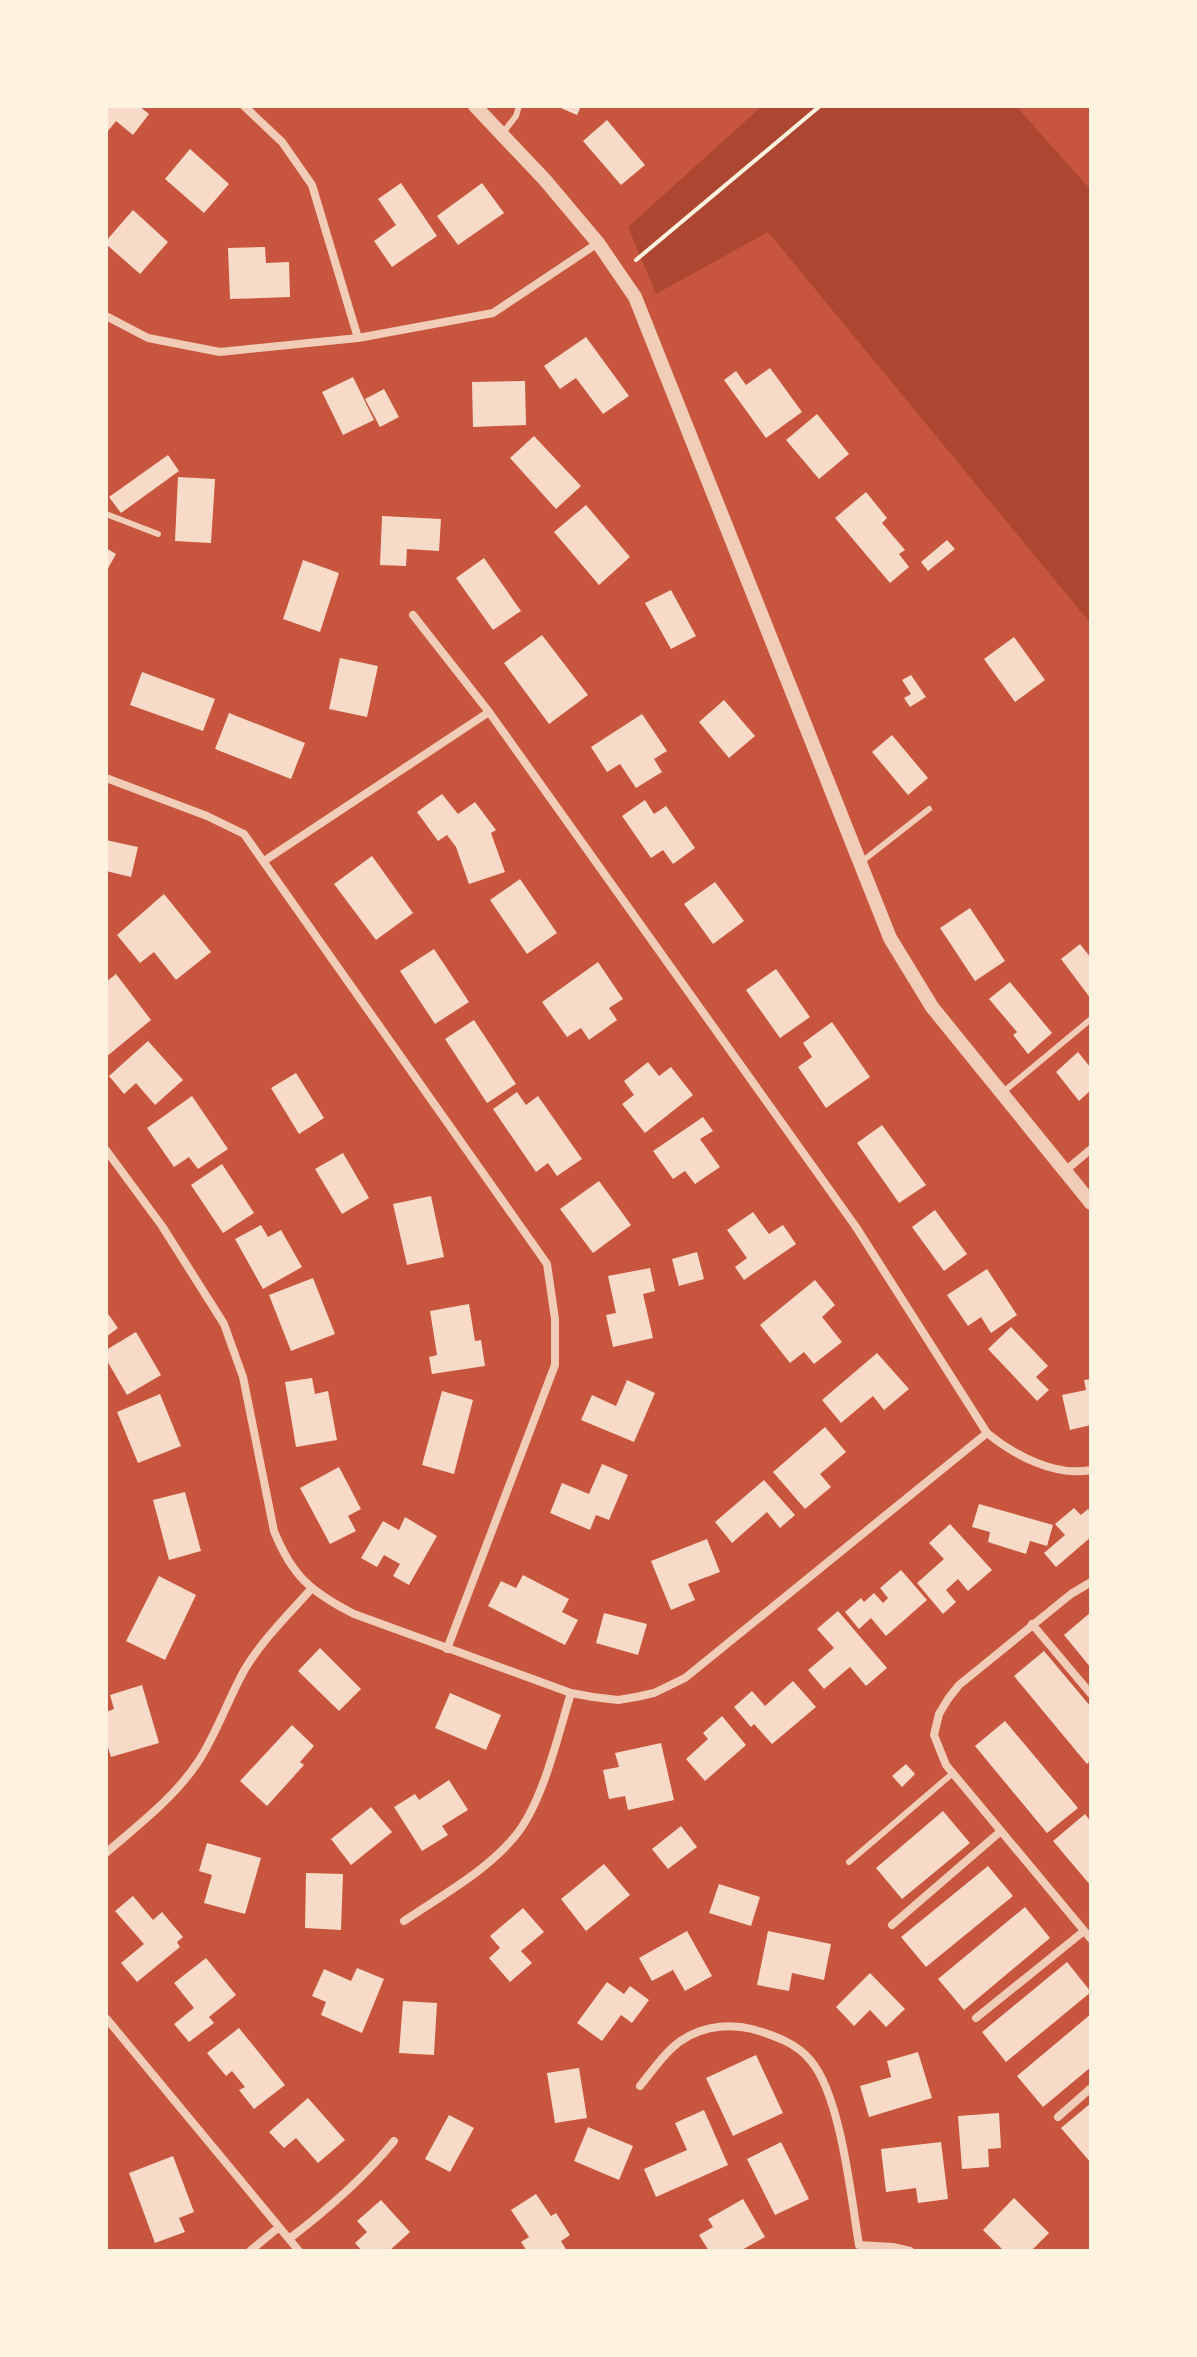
<svg xmlns="http://www.w3.org/2000/svg" width="1197" height="2357" font-family="'Source Sans 3',sans-serif">
	<rect width="100%" height="100%" fill="#c8553d"/>
	<path fill="#ae4732" d="M762 106H1016L1091 190V624L768 232 656 294 628 227Z"/>
	<path fill="#f7dbc8" d="M106 106H139L149 114 133 135 116 121 108 131 106 130Z
		M556 106H581L577 115Z
		M607 120 645 165 621 185 583 141Z
		M190 149 229 184 204 213 165 179Z
		M401 183 437 236 392 267 374 241 396 225 378 199Z
		M482 183 504 213 458 245 437 216Z
		M133 210 168 242 140 274 106 244V241Z
		M265 247 266 263 289 262 290 297 230 299 228 248Z
		M586 337 629 396 603 414 576 378 560 389 544 366Z
		M770 368 802 412 766 438 724 380 736 371 746 385Z
		M353 377 374 420 343 435 322 392Z
		M525 381 526 425 473 427 472 382Z
		M384 389 399 417 380 427 365 399Z
		M817 414 849 454 819 479 786 440Z
		M534 436 581 486 556 509 510 458Z
		M168 455 179 471 121 513 109 497Z
		M178 477 215 479 211 543 175 541Z
		M866 492 887 518 882 523 905 550 899 554 909 567 890 583 835 518Z
		M586 505 630 557 599 585 554 532Z
		M382 516 441 519 439 551 407 549 406 566 380 565Z
		M947 540 955 549 928 571 921 562Z
		M106 548 116 554 106 572Z
		M484 558 521 611 493 630 456 578Z
		M303 560 339 573 320 632 283 619Z
		M671 590 696 636 671 649 645 603Z
		M542 635 588 695 549 724 504 663Z
		M1014 637 1045 680 1015 702 984 659Z
		M340 658 378 666 367 717 329 709Z
		M142 672 215 699 203 731 130 705Z
		M911 675 926 697 910 707 904 698 911 694 902 680Z
		M724 700 755 736 729 758 699 722Z
		M229 713 305 743 291 779 215 749Z
		M642 714 667 751 654 759 662 772 636 788 620 764 607 772 591 747Z
		M892 735 928 778 908 795 872 752Z
		M442 794 458 814 475 802 496 830 491 833 505 872 469 884 456 847 447 835 438 841 417 812Z
		M645 800 654 814 666 806 695 848 673 864 663 850 651 858 622 816Z
		M106 840 138 847 131 877 106 871Z
		M372 856 413 913 376 940 334 884Z
		M520 879 557 933 527 954 490 900Z
		M715 882 744 921 713 944 684 904Z
		M164 894 211 952 176 980 154 952 140 963 117 935Z
		M970 908 1005 961 975 981 940 928Z
		M1080 944 1091 958V999L1061 959Z
		M434 949 469 1002 435 1024 400 971Z
		M598 962 623 999 609 1008 617 1020 589 1040 581 1028 567 1037 542 1002Z
		M776 969 810 1017 780 1038 746 990Z
		M116 974 151 1020 106 1057V982Z
		M1010 982 1052 1033 1028 1054 1013 1035 1017 1032 989 999Z
		M474 1020 516 1084 487 1103 445 1039Z
		M832 1022 870 1077 826 1108 798 1067 812 1057 803 1043Z
		M148 1041 183 1080 155 1105 136 1083 124 1094 109 1076Z
		M1078 1052 1091 1068V1090L1079 1101 1056 1072Z
		M648 1062 659 1076 671 1067 693 1095 645 1133 622 1104 634 1095 624 1081Z
		M296 1073 324 1118 299 1134 271 1088Z
		M517 1092 526 1105 538 1096 582 1159 557 1176 548 1163 536 1172 493 1109Z
		M192 1096 228 1149 198 1169 189 1157 174 1167 147 1128Z
		M703 1117 713 1131 700 1139 720 1167 695 1184 685 1171 673 1179 653 1151Z
		M882 1125 926 1185 899 1203 857 1143Z
		M343 1153 369 1198 342 1214 315 1169Z
		M222 1164 254 1213 223 1233 191 1185Z
		M599 1181 631 1225 593 1253 560 1209Z
		M431 1196 444 1257 407 1265 393 1204Z
		M935 1210 967 1254 944 1271 912 1227Z
		M753 1212 769 1234 783 1225 796 1244 744 1280 735 1267 747 1258 727 1230Z
		M261 1225 268 1237 281 1230 302 1267 263 1289 235 1239Z
		M697 1252 704 1279 679 1286 672 1259Z
		M650 1268 655 1291 643 1294 653 1338 613 1347 606 1315 616 1313 608 1276Z
		M987 1269 1017 1315 991 1333 981 1317 968 1326 947 1295Z
		M313 1278 335 1334 291 1351 269 1295Z
		M815 1280 835 1305 822 1317 842 1342 814 1364 804 1352 790 1363 760 1325Z
		M469 1304 475 1341 481 1340 485 1366 432 1374 429 1357 437 1355 430 1311Z
		M106 1311 118 1328 106 1337Z
		M1011 1327 1048 1366 1036 1377 1049 1390 1037 1401 988 1349Z
		M136 1332 161 1375 127 1395 106 1359V1350Z
		M877 1353 909 1389 884 1410 873 1396 841 1423 822 1400Z
		M312 1378 315 1394 328 1391 337 1440 296 1447 285 1382Z
		M1091 1379V1425L1070 1430 1062 1395 1086 1390 1084 1380Z
		M627 1380 655 1393 634 1442 581 1420 592 1395 616 1406Z
		M442 1391 473 1400 454 1474 422 1465Z
		M160 1394 181 1446 138 1463 117 1412Z
		M825 1427 846 1452 820 1474 831 1487 805 1509 773 1472Z
		M602 1464 628 1475 609 1520 596 1515 590 1530 550 1513 562 1483 589 1494Z
		M339 1467 361 1509 348 1516 356 1531 330 1544 300 1488Z
		M764 1480 795 1515 780 1528 767 1512 732 1543 715 1522Z
		M185 1492 201 1551 169 1560 153 1500Z
		M979 1504 1053 1525 1047 1546 1030 1541 1026 1554 988 1542 990 1532 972 1527Z
		M1074 1508 1081 1515 1088 1509 1091 1513V1537L1056 1567 1044 1553 1065 1535 1055 1524Z
		M405 1517 437 1536 409 1585 393 1576 400 1564 384 1555 377 1567 361 1558 383 1521 399 1530Z
		M950 1524 992 1570 968 1591 958 1579 946 1590 956 1602 943 1614 917 1583 944 1559 929 1543Z
		M707 1539 720 1572 688 1584 695 1600 671 1610 651 1561Z
		M901 1570 927 1600 886 1636 871 1618 859 1629 845 1612 861 1598 864 1602 874 1593 883 1603 888 1598 880 1588Z
		M523 1575 569 1599 562 1612 578 1620 565 1645 488 1606 501 1581 516 1588Z
		M159 1576 196 1595 165 1660 126 1641Z
		M838 1611 887 1668 866 1686 850 1667 824 1689 808 1670 834 1648 817 1629Z
		M1091 1612V1668L1064 1635Z
		M604 1613 647 1624 638 1655 596 1643Z
		M320 1648 361 1689 339 1711 298 1671Z
		M1044 1651 1091 1707V1760L1087 1764 1014 1676Z
		M793 1681 816 1707 772 1744 754 1724 751 1727 734 1707 752 1691 765 1706Z
		M142 1685 159 1743 111 1757 106 1741V1712L114 1709 110 1695Z
		M450 1693 501 1715 486 1750 435 1728Z
		M722 1716 746 1745 705 1781 686 1759 708 1739 703 1733Z
		M1005 1721 1078 1808 1047 1833 975 1746Z
		M292 1725 314 1746 300 1762 304 1765 267 1806 240 1781Z
		M661 1743 674 1800 628 1810 625 1796 609 1799 603 1770 619 1767 615 1753Z
		M906 1764 915 1774 902 1787 892 1776Z
		M449 1780 468 1810 442 1826 448 1835 422 1851 394 1807 415 1794 419 1800Z
		M371 1807 392 1832 351 1865 331 1839Z
		M943 1811 970 1843 902 1899 876 1868Z
		M1085 1814 1091 1822V1886L1053 1841Z
		M681 1826 697 1847 668 1869 652 1849Z
		M207 1843 261 1858 245 1914 204 1903 212 1875 199 1871Z
		M604 1864 630 1895 586 1931 561 1899Z
		M988 1866 1013 1896 926 1967 901 1937Z
		M306 1873 343 1874 341 1930 305 1928Z
		M719 1884 760 1897 751 1926 709 1913Z
		M133 1896 153 1920 162 1912 183 1937 177 1942 180 1947 137 1982 121 1963 144 1944 115 1911Z
		M1025 1907 1050 1938 964 2010 938 1979Z
		M523 1908 544 1932 521 1951 532 1963 510 1982 489 1958 500 1948 490 1936Z
		M687 1931 712 1976 685 1991 673 1970 652 1981 639 1958Z
		M768 1931 831 1944 824 1980 792 1973 789 1991 757 1985Z
		M206 1958 236 1995 209 2017 214 2023 189 2042 174 2024 194 2008 174 1983Z
		M1067 1962 1091 1992 1006 2062 982 2032Z
		M357 1968 384 1979 362 2033 321 2015 326 2002 312 1996 324 1969 351 1981Z
		M870 1973 905 2009 886 2027 870 2010 854 2026 836 2007Z
		M607 1982 624 1994 630 1986 649 2000 632 2023 621 2015 602 2041 577 2023Z
		M403 2001 437 2003 434 2055 399 2053Z
		M1091 2014V2067L1043 2107 1017 2076Z
		M239 2028 285 2085 254 2109 239 2090 245 2087 232 2071 226 2076 207 2053Z
		M918 2052 932 2098 869 2117 860 2086 891 2077 887 2061Z
		M756 2055 783 2113 733 2136 706 2078Z
		M579 2068 587 2118 555 2123 547 2073Z
		M308 2098 345 2140 318 2163 296 2138 284 2148 269 2132Z
		M1091 2103V2163L1061 2128Z
		M704 2110 728 2165 656 2197 644 2169 687 2150 675 2123Z
		M999 2113 1001 2148 988 2149 989 2167 962 2169 958 2116Z
		M449 2115 474 2128 450 2172 425 2159Z
		M588 2127 633 2146 619 2180 574 2161Z
		M781 2142 809 2199 775 2215 747 2159Z
		M941 2142 948 2199 918 2203 916 2188 886 2192 881 2149Z
		M173 2156 194 2212 179 2218 185 2232 155 2243 129 2173Z
		M536 2194 551 2216 556 2213 570 2235 561 2241 567 2251H527L521 2242 529 2237 511 2210Z
		M1014 2198 1049 2233 1031 2251H1004L983 2230Z
		M743 2199 765 2237 740 2251H709L699 2235 713 2227 708 2219Z
		M381 2200 410 2232 389 2251H362L355 2243 367 2232 357 2221Z"/>
	<g fill="none" stroke-linecap="round" stroke-linejoin="round">
		<path stroke="#fff3e0" stroke-width="4" d="M636 260 820 106"/>
		<path stroke="#f1ccb7" stroke-width="6" d="M502 134 516 116 519 106
			M106 514 158 534
			M860 863 929 809
			M1002 1093 1091 1019
			M849 1862 953 1773"/>
		<path stroke="#f1ccb7" stroke-width="8" d="M244 106 282 142 312 185 358 338
			M106 316 148 338 220 352 358 338 493 313 598 243
			M413 615 489 712 856 1227 987 1433C1014 1455 1055 1477 1091 1470
			M106 778 207 816 244 834 547 1264 555 1319V1365L447 1649
			M264 861 489 712
			M106 1150 162 1226 224 1324 243 1377 274 1531C292 1576 311 1592 354 1614L571 1693 593 1697 618 1700 636 1697 654 1693 685 1678 987 1433
			M1065 1171 1091 1149
			M1091 1582 1071 1594 959 1685 948 1699 939 1714 934 1735 946 1765 1091 1939
			M1032 1624 1091 1694
			M106 1853C138 1825 174 1798 198 1762 217 1733 228 1699 245 1669 263 1639 289 1614 312 1588
			M404 1921C442 1895 487 1871 516 1835 543 1802 558 1735 571 1693
			M892 1925 1001 1831
			M106 2018 299 2251
			M976 2018 1084 1931
			M640 2086C650 2074 660 2059 672 2048 693 2028 725 2022 752 2029 773 2035 797 2043 811 2061 841 2097 851 2197 859 2245L893 2247 910 2251
			M1058 2117 1091 2088
			M289 2239C327 2210 364 2178 394 2141
			M250 2251 279 2227"/>
		<path stroke="#f1ccb7" stroke-width="14" d="M475 106 545 180 598 243 635 297 890 938 932 1007 1091 1203"/>
	</g>
	<rect width="1197" height="2357" fill="none" stroke="#fff3e0" stroke-width="216"/>
</svg>
